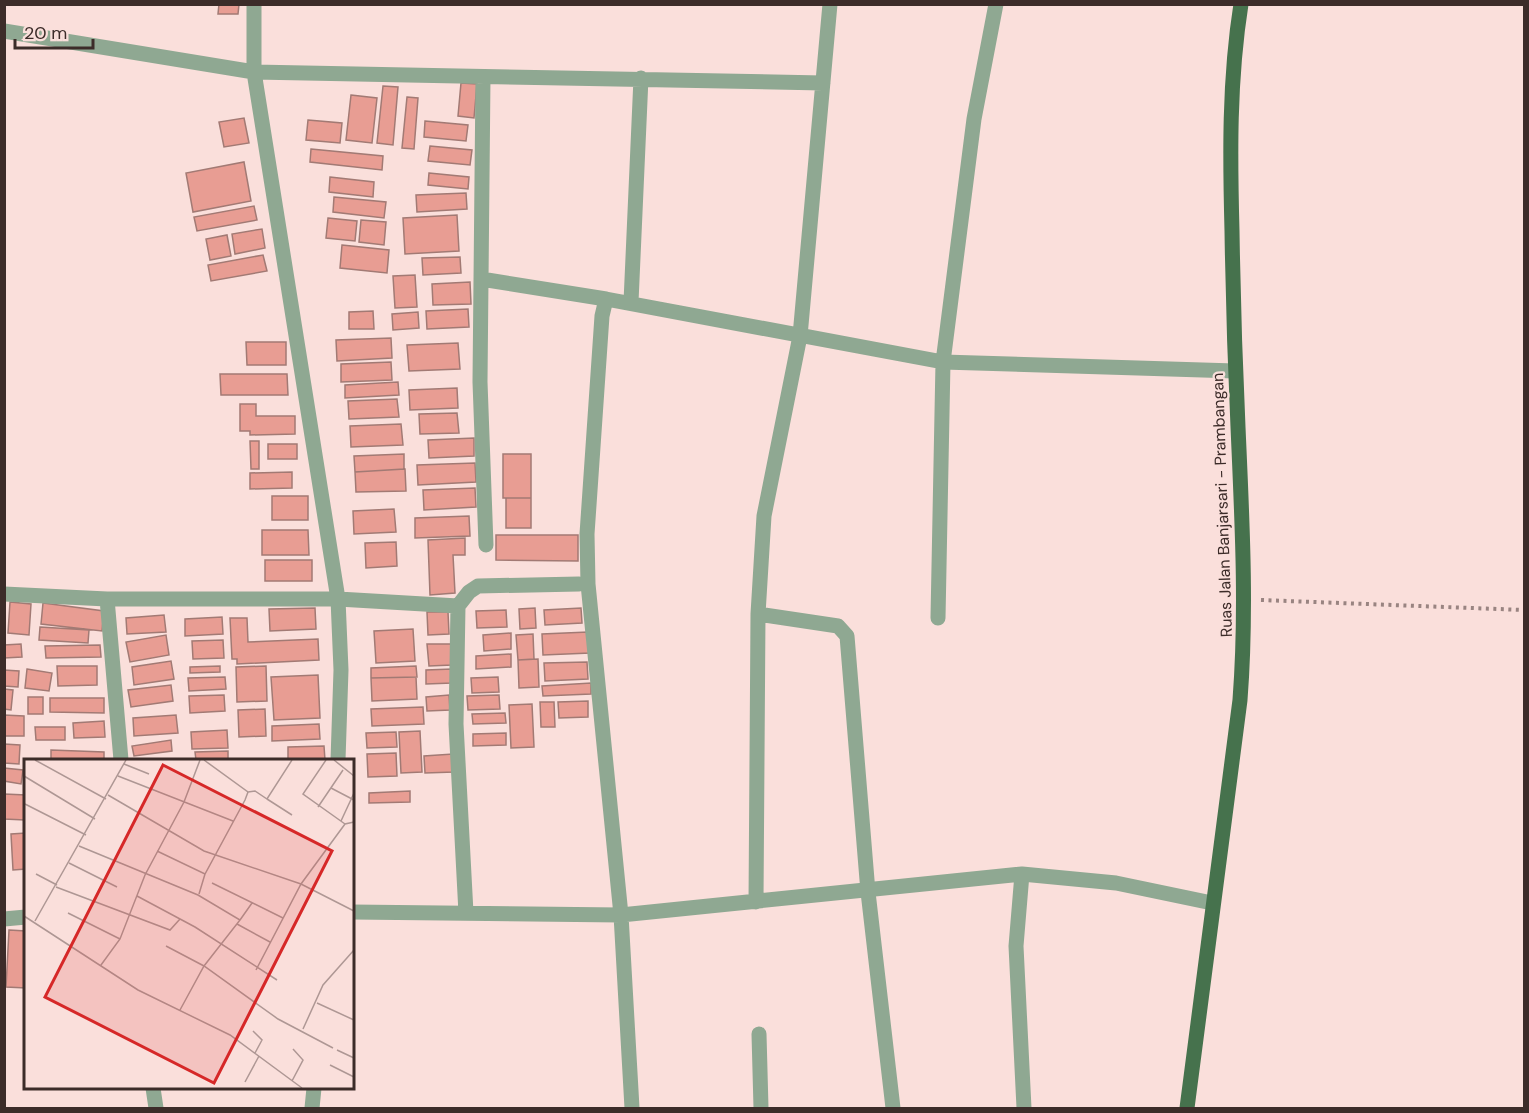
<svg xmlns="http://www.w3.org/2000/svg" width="1529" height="1113" font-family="'DM Sans',sans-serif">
	<rect width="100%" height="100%" fill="#fadfdb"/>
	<path fill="#e89d93" stroke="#a27a74" stroke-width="1.5" d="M219 4H239L238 14H218Z
		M461 83 477 84 474 118 458 116Z
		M383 86 398 87 393 145 377 143Z
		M351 95 377 98 372 143 346 140Z
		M407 97 418 98 414 149 402 148Z
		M244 118 249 143 224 147 219 122Z
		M308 120 342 123 340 143 306 140Z
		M425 121 468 125 466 141 424 137Z
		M430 146 472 150 470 165 428 161Z
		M311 149 383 156 382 170 310 162Z
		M244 162 251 201 193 212 186 173Z
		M429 173 469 177 468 189 428 185Z
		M330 177 374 182 373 197 329 192Z
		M466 193 467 209 417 212 416 195Z
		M334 197 386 202 384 218 333 212Z
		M254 206 257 220 197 231 194 217Z
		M457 215 459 251 405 254 403 218Z
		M328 218 357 221 355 241 326 238Z
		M361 220 386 222 384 245 359 242Z
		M262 229 265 248 235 254 232 234Z
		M227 235 231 256 210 260 206 239Z
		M342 245 389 250 387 273 340 268Z
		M263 255 267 271 211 281 208 265Z
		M460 257 461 273 423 275 422 258Z
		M415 275 417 307 395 308 393 276Z
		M470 282 471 304 433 305 432 284Z
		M468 309 469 327 427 329 426 311Z
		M373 311 374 329H349V312Z
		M418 312 419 328 393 330 392 314Z
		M391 338 392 358 337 361 336 340Z
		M246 342H286V365H247Z
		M458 343 460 369 409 371 407 345Z
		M391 362 392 380 341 382V364Z
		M220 374H287L288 395H221Z
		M398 382 399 395 345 398V385Z
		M457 388 458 408 410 410 409 390Z
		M397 399 399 417 349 419 348 401Z
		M240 404H256V416H295V434L250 435V431H240Z
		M457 413 459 433 420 434 419 414Z
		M401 424 403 445 351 447 350 426Z
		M474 438V456L429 458 428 440Z
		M250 441H259V469H251Z
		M268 444H297V459H268Z
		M404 454V469L355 472 354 456Z
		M503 454H531V498H503Z
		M475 463 476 482 418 485 417 465Z
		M405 469 406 491 356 492 355 472Z
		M292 472V488L250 489V473Z
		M475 488 476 507 424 510 423 490Z
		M272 496H308V520H272Z
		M506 498H531V528H506Z
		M394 509 396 532 354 534 353 511Z
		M469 516 470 536 415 538V518Z
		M262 530H308L309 555H262Z
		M496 535H578V561L496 560Z
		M465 538V555H453L455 593 430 595 428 540Z
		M396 542 397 566 366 568 365 543Z
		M265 560H312V581H265Z
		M10 602 31 604 29 635 8 633Z
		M43 603 104 611 102 631 41 624Z
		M315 608 316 629 270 631 269 609Z
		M535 608 536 628 520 629 519 609Z
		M581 608 582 623 545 625 544 610Z
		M506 610 507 627 477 628 476 611Z
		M427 612H448L449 634 428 635Z
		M164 615 166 632 127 634 126 618Z
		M222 617 223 634 185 636V619Z
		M230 618H247L248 642 318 639 319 660 237 664V659H232Z
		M40 627 89 630 88 643 39 640Z
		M413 629 415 661 376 663 374 631Z
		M588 632 590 653 543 655 542 634Z
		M511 633V649L484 651 483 635Z
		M533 634 534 659 518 660 516 635Z
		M166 635 169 655 130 662 126 642Z
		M223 640 224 658 193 659 192 641Z
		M21 644 22 657 4 658V645Z
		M427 644H451L452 665 429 666Z
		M100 645 101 657 46 658 45 646Z
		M511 654V667L476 669V656Z
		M538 659 539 687 519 688 518 660Z
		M171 661 174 679 134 685 132 667Z
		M587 662 588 679 545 681 544 663Z
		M57 666H97V685L58 686Z
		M220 666V672L190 673V667Z
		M266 666 267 701 237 702 236 667Z
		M416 666 417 677 371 678V668Z
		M27 669 52 673 49 691 25 688Z
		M452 669V683L426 684V670Z
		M4 670 19 671 18 687 4 686Z
		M318 675 320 718 274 720 271 677Z
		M225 677 226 689 189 691 188 678Z
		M416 677 417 699 372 701 371 678Z
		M498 677 499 692 472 693 471 678Z
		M591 683V694L543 696 542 686Z
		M171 685 173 701 131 707 128 690Z
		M4 689 13 690 11 710 4 709Z
		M224 695 225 711 190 713 189 696Z
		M449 695 450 710 427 711 426 697Z
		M499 695 500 709 468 710 467 696Z
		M28 697H43V714H28Z
		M50 698H104V713L50 712Z
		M588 701V717L559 718 558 702Z
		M540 702H554L555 727H541Z
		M532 704 534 747 511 748 509 705Z
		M423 707 424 724 372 726 371 709Z
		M265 709 266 736 239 737 238 710Z
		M505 713 506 723 473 724 472 714Z
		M4 715 24 716V736H4Z
		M176 715 178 733 134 736 133 718Z
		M104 721 105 737 74 738 73 723Z
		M319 724 320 739 272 741V726Z
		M35 727H65V740H36Z
		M227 730 228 748 192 749 191 732Z
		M420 731 422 772 401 773 399 732Z
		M396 732 397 747 367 748 366 733Z
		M506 733V745L473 746V734Z
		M171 740 172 751 134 756 132 746Z
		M4 744 20 745 19 764 4 763Z
		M324 746 325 760H288V747Z
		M51 750 104 752V760H51Z
		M228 751V760H196L195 752Z
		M396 753 397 776 368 777 367 754Z
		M453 754 454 772 425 773 424 756Z
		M4 768 23 770 21 784 4 781Z
		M410 791V802L369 803V793Z
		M4 794 26 795 25 820 4 819Z
		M26 833V869L13 870 11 834Z
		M9 930 26 931V988L6 987Z"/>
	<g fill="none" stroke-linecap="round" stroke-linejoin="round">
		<path stroke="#998481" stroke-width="4" stroke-dasharray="3 4.5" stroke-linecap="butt" d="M1261 600 1524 610"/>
		<path stroke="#8fa892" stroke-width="15" d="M254 4V72L338 599 341 670 338 760
			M4 31 254 72 823 83
			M483 77 480 382 486 545
			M481 279 606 299
			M631 302 641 78
			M4 594 107 599H338L458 606 456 724 466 913
			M107 599 121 760
			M458 606 469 592 478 586 579 584
			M758 614 838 626 847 636 868 892 893 1108
			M938 618 943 362 974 119 996 4
			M1022 874 1016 946 1024 1108
			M756 902 758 614 764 516 800 336 830 4
			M352 912 621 915 1022 874 1116 883 1212 903
			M4 919 26 917
			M759 1034 761 1108
			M153 1088 156 1108
			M312 1108 314 1088
			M632 1108 621 915 588 584 587 534 602 316 606 299 943 362 1235 371"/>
		<path stroke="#46724d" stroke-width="15" d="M1187 1108 1240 700C1247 609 1242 519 1238 427 1235 362 1233 297 1232 231 1230 156 1229 80 1241 4"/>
	</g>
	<g text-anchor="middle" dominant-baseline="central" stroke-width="4.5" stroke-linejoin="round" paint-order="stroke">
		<g font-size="16" fill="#3c2c29" stroke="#fadfdb">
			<text transform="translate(1222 505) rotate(-92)">Ruas Jalan Banjarsari - Prambangan</text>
		</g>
	</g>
	<g transform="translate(24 759)">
		<rect width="330" height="330" fill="#fadfdb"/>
		<path fill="none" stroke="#ae9794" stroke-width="1.5" d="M11 1 82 40M302 1 279 35 321 65M310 1 330 17M100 5 125 15M0 17 71 60M94 17 209 62M307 29 330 41M224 33 231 32 243 40 268 1M84 36 180 92 277 125 330 152M243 40 268 56M1 45 62 76M294 48 319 11M317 62 330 34M55 87 174 136 216 161 180 207 156 251M133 92 181 115 221 41 224 33 180 1M45 104 93 128M12 115 33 126M188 124 259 159M32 128 146 171 156 160M175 135 181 115M113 137 171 168 253 221M44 154 96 180M0 157 114 231 206 276 278 329M216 161 228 144M11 162 102 1M213 165 246 183M142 187 180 207 254 260 309 289M77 206 96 180 121 116 160 43 176 1M232 211 277 125 321 65 330 63M293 244 330 261M279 270 299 226 330 191M229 272 238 281 231 294M313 291 330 299M306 306 330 318M268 322 279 301 269 290M221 323 235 297"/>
		<path fill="#d62828" fill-opacity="0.15" stroke="#d62828" stroke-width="3" d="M139 6 308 92 190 324 21 238Z"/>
		<rect width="330" height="330" fill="none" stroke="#3c2c29" stroke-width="3"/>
	</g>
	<rect width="1529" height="1113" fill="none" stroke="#3c2c29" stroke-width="12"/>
	<path d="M15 39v9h78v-9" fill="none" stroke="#3c2c29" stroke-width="3"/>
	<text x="24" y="39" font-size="18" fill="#3c2c29" stroke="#fadfdb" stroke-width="4.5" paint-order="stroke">20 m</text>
</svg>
